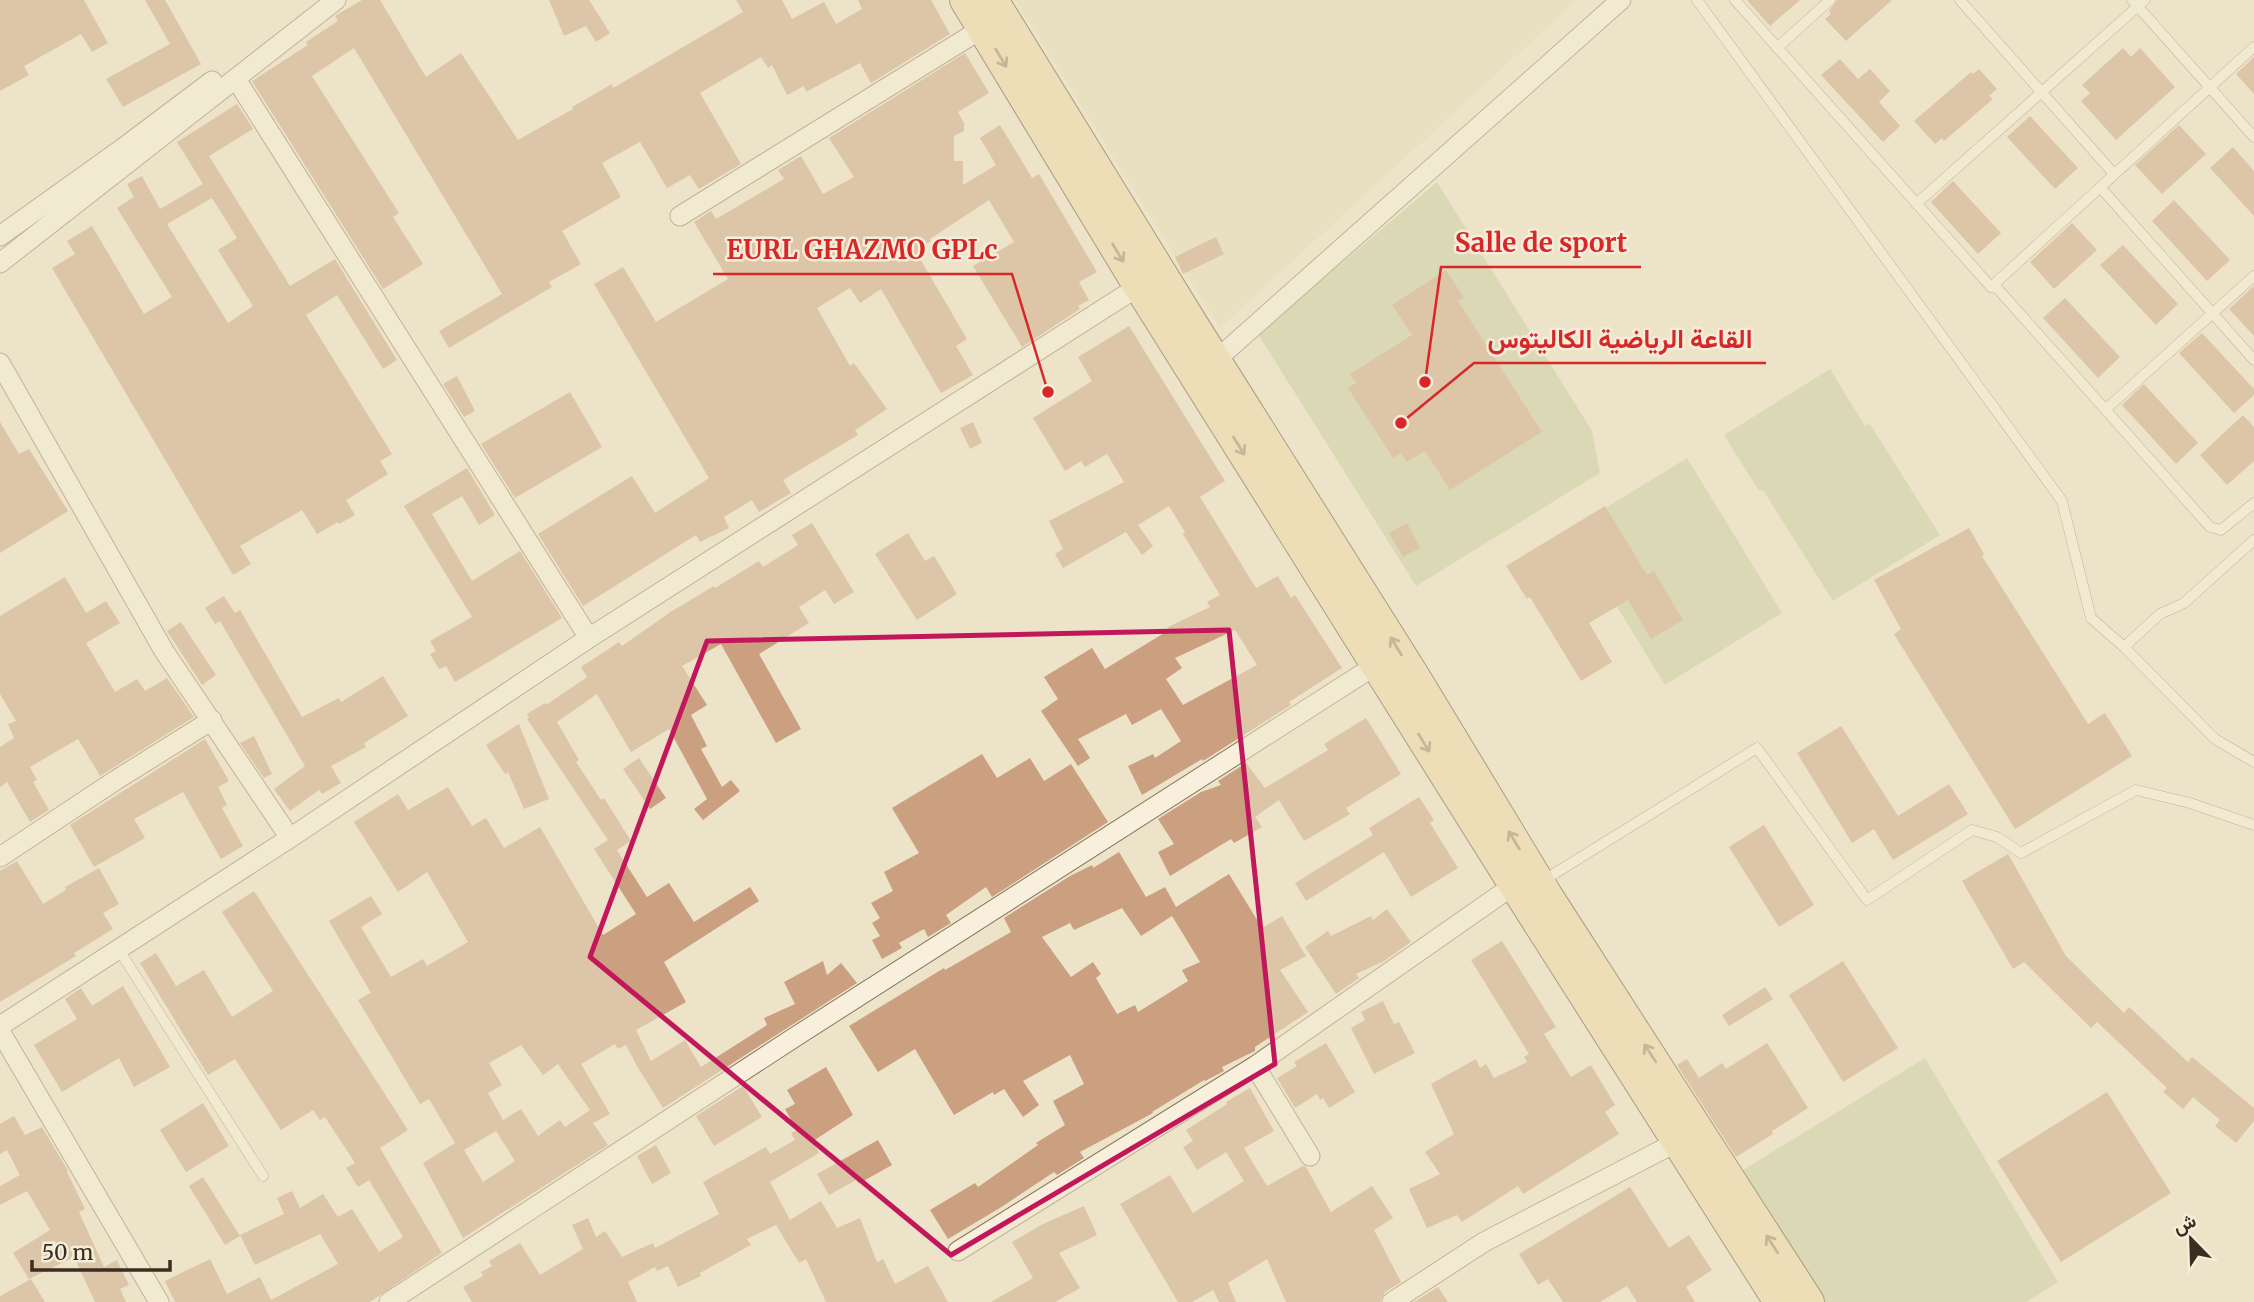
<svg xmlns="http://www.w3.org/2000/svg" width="2254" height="1302" font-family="Merriweather,Vazirmatn,serif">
	<rect width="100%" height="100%" fill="#ede3c9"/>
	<path fill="#e3dcb7" d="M1015 0H1577L1220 328Z"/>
	<path fill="#c6cc9d" d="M1437 182 1592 431 1600 473 1416 586 1258 334Z
		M1830 369 1865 426 1870 424 1940 535 1833 601 1763 490 1759 491 1724 435Z
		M1687 458 1782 613 1665 685 1570 530Z
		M1925 1058 2058 1282 2026 1302H1809L1730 1178Z"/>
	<path fill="#caa080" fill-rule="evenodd" d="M0 0H84L108 43 92 52 81 34 24 66 29 75 0 91Z
		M145 0H165L201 64 123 107 106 79 170 44Z
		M362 0H380L426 77 461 53 518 140 573 109 572 107 612 84 613 88 743 12 736 0H782L792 19 824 2 836 24 862 9 858 0H931L950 34 871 83 860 63 806 92 804 86 787 95 772 65 768 68 761 57 700 93 741 164 699 189 690 175 667 188 640 142 602 163 621 197 562 231 581 264 549 282 552 287 449 348 439 331 502 294 354 48 312 76 399 213 393 217 423 264 383 289 252 81 308 45 306 42 338 21 335 16Z
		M549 0H589L610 33 596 42 586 26 564 36Z
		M1747 0H1800L1770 26Z
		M1837 0H1892L1846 41 1825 19 1831 14 1829 11Z
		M2123 48 2131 57 2140 48 2175 87 2116 140 2081 101 2090 93 2082 85Z
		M965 53 989 93 958 112 964 123V131L954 136V161H963V185L996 165 980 138 1000 125 1032 178 1039 174 1097 272 1079 282 1089 300 1078 306 1080 309 1022 347 973 266 1014 242 989 200 930 239 931 241 920 248 924 254 919 257 967 339 956 346 973 375 941 393 881 289 860 303 850 288 817 308 850 366 854 363 887 409 855 430 858 435 783 480 791 493 759 512 752 500 724 517 729 528 700 542 696 535 583 606 538 534 632 476 655 513 709 478 594 284 623 267 656 322 728 279 694 222 711 211 716 219 784 179 778 170 801 156 823 194 854 177 829 138Z
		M2254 57V94L2236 74Z
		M1840 59 1858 79 1870 69 1890 91 1879 102 1900 126 1883 142 1821 75Z
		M1979 69 1997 89 1989 96 1993 99 1944 141 1942 138 1935 144 1914 121 1971 72 1973 74Z
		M237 104 253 129 209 156 290 286 335 259 397 360 383 369 337 295 306 315 392 454 380 461 388 474 346 500 355 515 339 524 338 522 317 534 302 510 240 546 251 564 233 575 52 268 75 254 67 241 92 226 144 314 172 297 117 208 134 197 127 184 142 176 160 209 203 184 177 142ZM212 198 237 238 218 250 253 306 228 323 167 224Z
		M2030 116 2078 168 2055 189 2007 137Z
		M2179 125 2206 154 2162 194 2135 165Z
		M2233 147 2254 171V216L2210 168Z
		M1953 181 2001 233 1978 254 1931 202Z
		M2174 200 2230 260 2207 281 2152 221Z
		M2072 223 2097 250 2054 289 2030 262Z
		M1216 237 1224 254 1183 274 1175 257Z
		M2123 245 2178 304 2156 325 2100 265Z
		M1446 270 1464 298 1458 301 1542 432 1450 490 1425 451 1407 462 1401 453 1393 458 1348 388 1356 383 1350 374 1412 335 1392 305Z
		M2254 286V336L2229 309Z
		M2065 298 2120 357 2098 378 2043 318Z
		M1129 326 1225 481 1200 497 1256 588 1278 576 1291 598 1295 595 1342 668 1289 702 1291 705 1203 761 1202 759 1142 795 1128 766 1153 754 1155 758 1181 741 1161 709 1132 725 1126 714 1078 739 1090 758 1078 766 1041 711 1058 699 1044 677 1092 648 1105 669 1169 630 1168 627 1210 607 1207 602 1220 595 1183 534 1185 532 1169 506 1138 525 1153 546 1142 555 1126 532 1063 568 1055 554 1063 549 1049 521 1124 482 1107 454 1085 467 1081 461 1065 471 1033 418 1092 381 1078 357ZM1235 630 1257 665 1183 705 1166 679 1182 668 1175 658Z
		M2202 333 2254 389V395L2234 413 2179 353Z
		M457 376 475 411 464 417 443 384Z
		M2144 384 2198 443 2176 464 2122 405Z
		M570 392 602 447 515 498 481 444Z
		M2243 415 2254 427V461L2227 485 2200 455Z
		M0 422 19 454 29 449 68 511 0 553Z
		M973 422 982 443 970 449 960 428Z
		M467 468 495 515 479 525 462 496 432 514 472 581 520 551 562 618 455 682 446 666 439 669 430 654 436 651 430 641 472 617 404 506Z
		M1605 506 1647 575 1654 571 1683 620 1651 639 1628 600 1589 623 1612 662 1581 681 1530 597 1527 599 1506 566Z
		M812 523 854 592 834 604 825 590 799 607 809 623 759 654 801 729 776 743 721 644 682 666 707 705 691 715 707 746 701 749 722 787 731 780 740 791 703 820 694 809 707 799 669 729 631 752 597 694 557 722 579 760 576 762 601 800 604 798 631 841 617 850 647 897 669 883 694 922 750 887 759 901 664 962 686 1002 636 1030 651 1061 685 1040 701 1067 767 1025 764 1018 795 1004 784 982 823 961 827 975 841 963 857 983 663 1108 637 1066 626 1045 618 1049 615 1044 581 1064 610 1114 593 1123 608 1145 463 1238 423 1163 455 1143 429 1099 420 1104 358 1000 371 993 329 921 371 896 382 914 361 927 391 977 423 959 427 966 468 942 427 872 398 892 354 822 398 794 408 810 448 787 472 826 486 818 504 848 540 827 603 935 636 914 594 849 608 840 527 719 529 717 527 714 545 703 546 705 587 677 581 667 619 642 622 646 672 611 714 586 715 588 759 561 763 567 798 545 792 535ZM521 1045 543 1075 558 1064 590 1110 565 1127 560 1120 538 1136 521 1109 503 1120 488 1093 502 1085 489 1063ZM496 1131 515 1161 483 1182 464 1150Z
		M1407 523 1420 548 1403 557 1389 533Z
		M1969 528 1984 554 1982 556 2088 724 2105 713 2132 756 2015 829 1894 634 1901 629 1874 580Z
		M908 533 925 561 934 556 957 594 917 620 875 554Z
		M65 577 86 613 106 601 120 623 86 643 115 692 137 679 145 691 167 678 194 717 100 776 78 739 30 767 37 780 33 782 49 810 30 822 7 782 0 787V747L14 738 8 724 16 721 0 694V616Z
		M224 596 235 613 240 610 302 717 339 698 341 702 383 676 408 716 364 743 366 747 331 766 341 783 322 794 319 790 290 811 274 789 305 766 220 621 215 624 205 608Z
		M181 622 216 675 202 685 167 631Z
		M1366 718 1401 774 1346 808 1350 814 1304 841 1279 800 1255 817 1262 827 1234 843 1231 839 1170 876 1158 852 1174 844 1158 819 1201 792 1221 785 1218 781 1246 763 1265 788 1328 750 1324 744Z
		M519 724 549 799 524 809 508 772 505 774 486 745Z
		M1841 726 1898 816 1949 784 1968 814 1893 860 1874 829 1852 843 1797 753Z
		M254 736 272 774 264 778 240 743Z
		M205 739 229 781 218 787 227 805 222 808 243 846 221 859 183 792 134 819 145 838 94 867 70 825Z
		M982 754 997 778 1030 758 1044 781 1071 764 1108 822 992 897 986 887 946 915 951 923 928 937 924 929 899 943 902 948 882 959 872 940 880 936 872 923 880 918 871 903 893 891 884 872 919 853 892 808Z
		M639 758 666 798 650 809 623 769Z
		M1419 797 1434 820 1430 823 1458 868 1411 897 1384 852 1306 901 1295 883 1373 835 1369 828Z
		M1764 825 1814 905 1779 927 1729 847Z
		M1119 852 1146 897 1165 887 1176 907 1229 874 1262 928 1282 916 1306 956 1280 970 1308 1012 1255 1047V1051L1222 1067 1224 1071 1205 1081 1204 1080 1152 1112 1153 1113 1080 1152 1084 1158 1057 1175 1054 1172 1003 1206 948 1239 930 1210 975 1183 978 1187 1038 1145 1036 1143 1065 1125 1053 1101 1084 1084 1070 1055 1023 1081 1039 1105 1023 1117 1004 1089 994 1095 993 1092 954 1115 915 1049 878 1072 849 1026 944 968 945 970 1011 932 1004 918 1070 876 1092 865 1093 868ZM1122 908 1141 936 1172 916 1200 962 1182 970 1188 981 1138 1012 1135 1005 1117 1014 1096 978 1101 974 1093 962 1071 977 1042 937 1070 923 1074 930Z
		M2008 854 2066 956 2124 1013 2129 1007 2188 1062 2192 1057 2254 1108V1121L2236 1143 2215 1126 2220 1120 2193 1097 2183 1109 2163 1092 2167 1088 2097 1022 2091 1028 2024 962 2013 969 1962 881Z
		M17 861 43 904 66 890 65 887 99 868 119 904 103 913 113 929 74 953 76 956 0 1002V871Z
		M254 891 408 1130 380 1148 442 1253 370 1302H175L165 1281 210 1259 227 1294 260 1277 271 1300 338 1264 320 1234 255 1265 240 1235 284 1214 277 1198 292 1191 300 1208 323 1194 338 1217 352 1209 379 1252 403 1237 369 1180 358 1187 346 1168 355 1163 325 1117 320 1120 313 1110 281 1130 235 1059 208 1075 140 963 156 953 176 986 204 970 232 1017 273 991 222 912Z
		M1387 909 1411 942 1384 961 1356 974 1359 978 1336 994 1305 947 1328 931 1331 936 1371 916 1373 920Z
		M1502 941 1556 1027 1544 1034 1571 1077 1591 1065 1615 1105 1605 1112 1619 1134 1523 1194 1518 1186 1462 1222 1457 1215 1427 1228 1409 1189 1440 1174 1425 1152 1454 1134 1431 1084 1476 1059 1480 1068 1486 1064 1494 1078 1527 1062 1524 1057 1529 1054 1471 960Z
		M1843 961 1898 1048 1843 1082 1789 995Z
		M123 986 170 1067 134 1087 119 1058 62 1092 34 1045 77 1019 65 999 81 988 92 1006Z
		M1765 987 1773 999 1729 1026 1722 1015Z
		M1383 1001 1394 1024 1399 1022 1415 1053 1374 1074 1351 1028 1365 1020 1361 1012Z
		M1326 1043 1355 1092 1329 1108 1323 1098 1320 1100 1317 1094 1295 1108 1277 1078 1297 1066 1294 1062Z
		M1767 1043 1808 1108 1772 1131 1773 1134 1736 1157 1677 1065 1687 1059 1699 1078 1722 1063 1726 1069Z
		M826 1067 853 1115 813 1141 819 1153 770 1182 790 1220 821 1201 837 1228 860 1218 877 1262 883 1259 895 1284 928 1266 948 1302H826L806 1259 799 1263 776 1225 747 1239 751 1245 700 1273 701 1276 678 1287 668 1266 657 1271 655 1267 628 1282 637 1302H472L463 1287 483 1276 481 1272 492 1266 489 1261 520 1243 540 1275 583 1249 572 1225 588 1218 596 1237 605 1231 622 1257 653 1243 655 1248 719 1214 703 1182 766 1147 770 1154 795 1140 791 1133 797 1130 785 1109 795 1104 787 1090Z
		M743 1086 762 1117 714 1146 696 1116Z
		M1250 1088 1274 1131 1244 1148 1267 1186 1303 1166 1306 1167 1331 1212 1372 1186 1393 1218 1374 1230 1401 1282 1385 1292 1380 1302H1286L1267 1259 1228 1283 1236 1302H1219L1213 1290 1192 1302H1178L1120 1204 1170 1175 1193 1213 1244 1181 1226 1152 1197 1170 1183 1147 1193 1141 1186 1130 1227 1104 1226 1102Z
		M2107 1092 2171 1193 2061 1262 1997 1161Z
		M203 1103 229 1146 186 1172 160 1130Z
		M14 1116 25 1135 42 1127 68 1171 67 1172 85 1209 79 1212 104 1267 117 1260 129 1285 120 1289 126 1302H95L74 1257 29 1279 13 1253 50 1230 27 1191 0 1205V1186L20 1175 7 1150 0 1154V1124Z
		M878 1140 892 1165 858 1184 856 1180 829 1195 817 1174Z
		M656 1145 671 1173 652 1184 637 1156Z
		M203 1177 240 1236 225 1245 189 1186Z
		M1630 1187 1669 1248 1689 1235 1712 1270 1686 1287 1695 1302H1637L1627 1286 1600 1302H1563L1548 1279 1538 1285 1519 1254Z
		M1084 1206 1097 1235 1059 1253 1080 1288 1055 1302H991L1033 1278 1012 1242 1043 1224Z
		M31 1279 45 1302H0V1296Z
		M1438 1287 1448 1302H1414Z"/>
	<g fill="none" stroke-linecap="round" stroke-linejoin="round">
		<g stroke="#89765e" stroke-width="11">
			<path id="lane" d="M1697 0 2062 501 2091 618 2124 647 2160 614 2184 603 2254 540
				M1735 0 1991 287 1997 288 2210 527 2221 530 2254 503
				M1960 0 2114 174
				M2132 0 2254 137
				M1777 48 1830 0
				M2100 187 2254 360
				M1916 204 2145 0
				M1991 287 2254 47
				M2106 409 2254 276
				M2124 647 2215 739 2254 762
				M1541 882 1757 748 1867 900 1972 830 1997 837 2021 853 2136 790 2190 803 2254 825
				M119 950 263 1176"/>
		</g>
		<g stroke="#89765e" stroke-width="21">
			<path id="street" d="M236 79 589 638
				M680 216 983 28
				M0 236 123 148 212 81
				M0 263 336 0
				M1216 360 1621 0
				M0 363 164 651 290 838
				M0 857 116 780 212 720
				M0 1026 290 838 589 638 1147 281
				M0 1031 159 1302
				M1255 1066 1310 1156
				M958 1251 1255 1066 1514 885
				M389 1302 795 1037 1376 665
				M1392 1302 1484 1242 1677 1142"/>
		</g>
		<g stroke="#584432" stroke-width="32">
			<path id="primary" d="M965 0 1139 287 1514 885 1779 1302
				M993 0 1194 326 1415 677 1547 895 1809 1302"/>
		</g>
		<use href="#lane" stroke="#f8f0dc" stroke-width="10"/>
		<use href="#street" stroke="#f8f0dc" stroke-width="19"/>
		<use href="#primary" stroke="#eed8a3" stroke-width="30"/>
	</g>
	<defs><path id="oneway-shaft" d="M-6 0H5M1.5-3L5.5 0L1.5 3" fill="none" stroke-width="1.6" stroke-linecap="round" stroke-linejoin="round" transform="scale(1.75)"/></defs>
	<g stroke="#948362">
		<use href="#oneway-shaft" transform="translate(1001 58) rotate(59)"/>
		<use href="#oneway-shaft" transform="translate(1118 253) rotate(59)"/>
		<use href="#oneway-shaft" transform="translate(1239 446) rotate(58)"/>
		<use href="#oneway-shaft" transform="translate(1396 646) rotate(-122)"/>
		<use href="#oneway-shaft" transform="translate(1424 743) rotate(58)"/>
		<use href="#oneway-shaft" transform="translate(1514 840) rotate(-121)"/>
		<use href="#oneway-shaft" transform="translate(1650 1053) rotate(-123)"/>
		<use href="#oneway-shaft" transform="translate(1772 1244) rotate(-123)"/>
	</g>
	<path d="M0 0H2254V1302H0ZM1229 630 1275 1064 951 1255 590 957 707 641Z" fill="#ede3c9" fill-opacity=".55" fill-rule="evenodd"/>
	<path fill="none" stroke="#c2185b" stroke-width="5" stroke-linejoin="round" d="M1229 630 1275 1064 951 1255 590 957 707 641Z"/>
	<path fill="none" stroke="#d62828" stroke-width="2.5" d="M1425 382L1441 267H1641M1048 392L1012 274H713M1401 423L1474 363H1766"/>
	<g fill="#d62828" stroke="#f5edd9" stroke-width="2.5">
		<circle cx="1425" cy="382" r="7"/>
		<circle cx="1048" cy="392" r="7"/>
		<circle cx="1401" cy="423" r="7"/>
	</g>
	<g font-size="26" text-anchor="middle" font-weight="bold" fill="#d62828" stroke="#f5edd9" stroke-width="5" stroke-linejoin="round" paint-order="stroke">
		<text x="1541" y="252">Salle de sport</text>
		<text x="862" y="259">EURL GHAZMO GPLc</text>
		<text x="1620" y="348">القاعة الرياضية الكاليتوس</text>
	</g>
	<g transform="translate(2191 1239) rotate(337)" stroke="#f5edd9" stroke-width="5" paint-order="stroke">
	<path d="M0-5L12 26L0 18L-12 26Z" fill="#3b2e21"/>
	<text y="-10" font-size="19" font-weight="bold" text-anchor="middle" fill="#3b2e21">ش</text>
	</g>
	<path d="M32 1260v10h138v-10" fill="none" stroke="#3b2e21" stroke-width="3.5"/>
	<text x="42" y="1260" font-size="21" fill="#3b2e21" stroke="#f5edd9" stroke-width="5" paint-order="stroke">50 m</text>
</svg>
